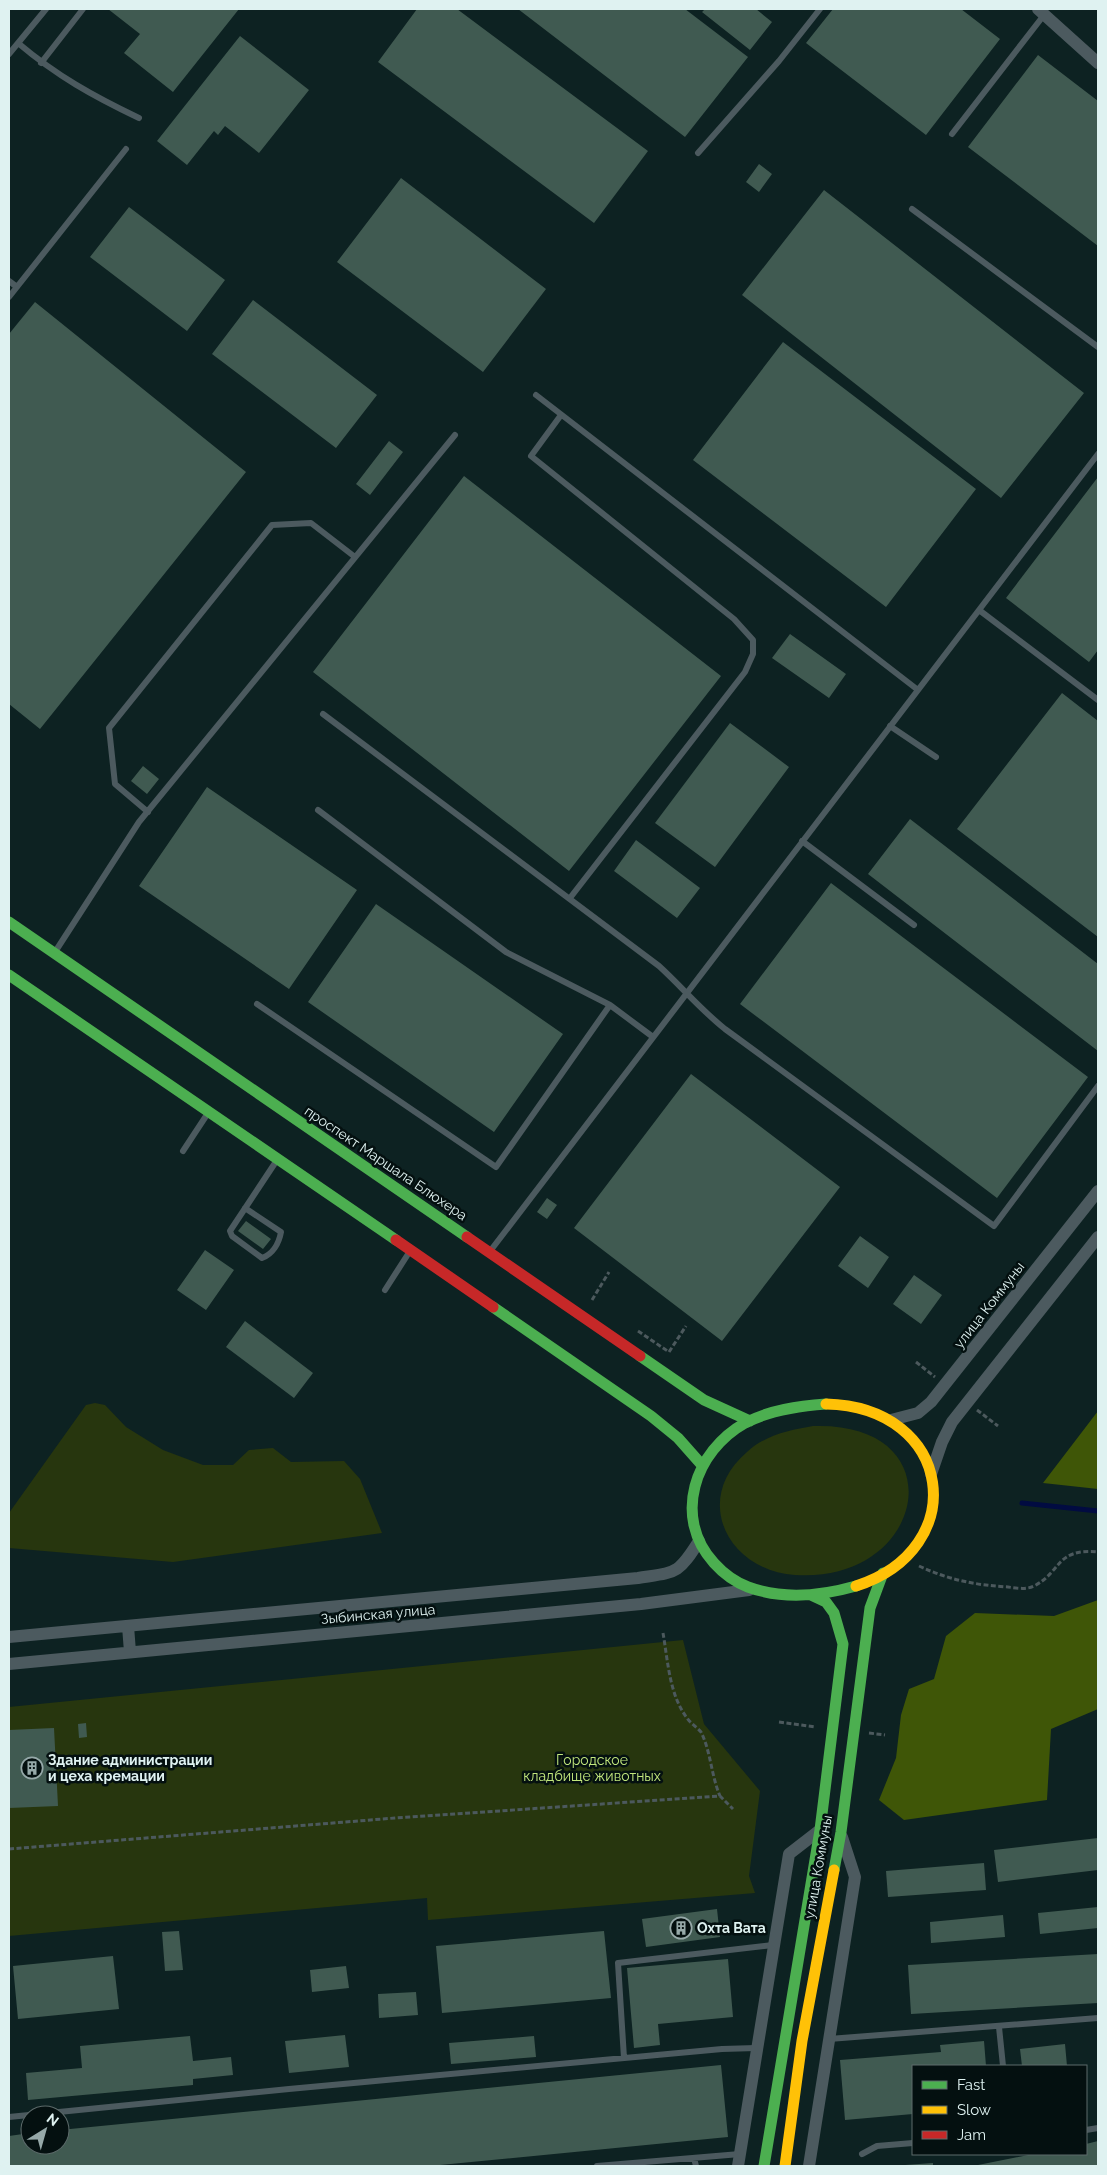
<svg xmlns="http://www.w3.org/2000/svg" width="1107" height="2175" font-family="Raleway,sans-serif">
	<rect width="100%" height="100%" fill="#0d2222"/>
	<path fill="#27360e" d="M95 1403 105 1405 126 1427 163 1450 203 1465H233L249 1450 273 1448 291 1462 344 1461 360 1479 382 1533 173 1562 9 1548V1513L86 1405Z
		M813 1426C958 1421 927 1584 795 1575 727 1570 692 1499 747 1452 765 1435 790 1430 813 1426Z
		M683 1640 704 1724 760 1791 749 1876 755 1893 428 1920 427 1898 9 1936V1707Z"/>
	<path fill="#3f5607" d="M1098 1411V1489L1043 1483Z
		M1098 1600V1709L1051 1729 1047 1800 904 1820 879 1800 896 1758 901 1715 909 1689 934 1679 946 1636 975 1613 1054 1616Z"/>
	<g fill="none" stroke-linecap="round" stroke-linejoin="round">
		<path stroke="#010b41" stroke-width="5" d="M1022 1503 1098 1511"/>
	</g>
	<path fill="#405a51" d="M108 9H239L173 92 124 53 140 34Z
		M417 9H457L648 151 594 223 378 62Z
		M518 9H685L748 57 685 137Z
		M705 9H756L772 22 750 50 702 12Z
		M833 9H961L1000 39 926 135 806 43Z
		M240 36 309 90 259 153 225 126 218 135 214 131 187 165 157 141Z
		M1038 55 1098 101V246L968 147Z
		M759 164 772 174 759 192 746 182Z
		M401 178 546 289 483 372 337 262Z
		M824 190 1084 393 1001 498 742 295Z
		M129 207 225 280 187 331 90 257Z
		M253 300 377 395 336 448 212 354Z
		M35 302 246 472 40 729 9 704V334Z
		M783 342 976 489 886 607 693 460Z
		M389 441 403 452 370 495 356 484Z
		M464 476 721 676 569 871 313 672Z
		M1098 477V650L1089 662 1006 598Z
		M790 634 846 674 829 698 772 658Z
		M1062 693 1098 721V937L957 829Z
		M730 723 789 767 715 867 655 823Z
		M143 766 159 779 147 794 131 781Z
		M207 787 357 890 289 989 139 886Z
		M910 819 1098 964V1051L868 874Z
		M636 840 700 888 677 918 614 871Z
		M831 883 1088 1077 997 1198 740 1004Z
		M376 904 563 1034 494 1132 308 1002Z
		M691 1074 840 1187 722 1341 574 1228Z
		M547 1198 557 1205 547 1219 537 1212Z
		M246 1221 271 1239 263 1249 238 1231Z
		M860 1236 889 1257 868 1288 838 1266Z
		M205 1250 234 1270 206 1310 177 1290Z
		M914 1275 942 1295 921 1324 893 1304Z
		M245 1321 313 1373 294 1398 226 1347Z
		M86 1723 87 1737 79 1738 78 1724Z
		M54 1728 58 1806 9 1808V1730Z
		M1098 1838V1870L998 1882 994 1850Z
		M984 1863 986 1890 888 1897 886 1871Z
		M1098 1907V1928L1040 1934 1038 1913Z
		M717 1909 720 1937 646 1947 642 1919Z
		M1003 1915 1005 1937 931 1943 930 1922Z
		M179 1931 183 1970 165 1971 162 1932Z
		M604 1931 611 1998 442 2013 436 1946Z
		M1098 1954V2003L911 2014 908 1965Z
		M113 1956 119 2009 18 2019 13 1966Z
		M728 1959 733 2017 658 2024 660 2045 634 2048 627 1968Z
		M346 1966 349 1988 312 1992 310 1970Z
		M416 1992 418 2015 379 2018 378 1994Z
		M345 2035 349 2067 289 2073 285 2041Z
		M190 2036 193 2061 231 2057 233 2075 193 2079V2085L28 2100 26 2073 82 2068 80 2046Z
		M534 2036 536 2057 451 2064 449 2043Z
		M984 2041 986 2066H913V2114L845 2120 840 2060 941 2052 940 2045Z
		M1065 2044 1067 2066H1022L1020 2049Z
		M721 2065 728 2137 430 2166H9V2136L30 2133V2145H60V2130Z
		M1098 2141V2166H973L1033 2154H1086V2144Z
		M933 2163V2166H905V2165Z"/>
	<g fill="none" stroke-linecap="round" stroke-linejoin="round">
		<path stroke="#4c595d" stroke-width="3" stroke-dasharray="5 2.5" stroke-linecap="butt" d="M592 1300 609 1272
			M638 1331 669 1352 686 1326
			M916 1362 935 1377
			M977 1410 998 1426
			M919 1566C949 1580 975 1585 1008 1587 1016 1588 1026 1590 1034 1586 1062 1572 1055 1548 1098 1552
			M663 1633C668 1661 669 1694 687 1718 691 1724 697 1727 701 1732 711 1752 711 1775 720 1796
			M779 1722 816 1727
			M869 1733 885 1735
			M9 1849 395 1818 720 1796 733 1809"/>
		<path stroke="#4c5a5f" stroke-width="6" d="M18 43C57 76 93 96 139 118
			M9 54 46 9
			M41 63 83 9
			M952 134 1044 15
			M698 153 779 61 820 9
			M912 209 1098 347
			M9 281 17 287
			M9 297 126 149
			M536 395 918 690
			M561 415 531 456 734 619 753 640V654L745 672 570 898
			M979 610 1098 700
			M323 714 659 966C682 987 701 1010 725 1029L994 1226 1098 1086
			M890 726 936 757
			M318 810 506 952 610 1005 653 1037
			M148 812 115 784 109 728 272 525 311 523 355 557
			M802 841 914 925
			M55 952 139 822 455 435
			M257 1004 496 1167 610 1005
			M183 1151 208 1113
			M245 1208 281 1232C279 1243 273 1254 262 1258L232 1236 230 1231 277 1160
			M491 1250 1098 454
			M385 1290 410 1251
			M999 2027 1003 2066
			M829 2039 1098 2018
			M624 2058 618 1963 773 1945
			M9 2117 289 2089 722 2049 756 2048
			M1086 2130 1098 2128
			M862 2154 877 2146 913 2143
			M694 2158 696 2166
			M597 2166 740 2154"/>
		<path stroke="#4c5a5f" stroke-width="12" d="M1038 9 1098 63
			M891 1420 918 1413 931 1402 1098 1191
			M931 1474 942 1442 952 1422 1098 1237
			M128 1626 130 1652
			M9 1637 638 1578C676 1572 678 1575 699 1541
			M9 1664 641 1604 749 1590
			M738 2166 789 1854 820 1830
			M809 2166 855 1877 842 1837"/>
		<path stroke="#4caf50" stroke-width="11" d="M9 922 467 1237
			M9 975 396 1240
			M493 1307 651 1416 678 1438 701 1464
			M640 1356 704 1400 750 1421
			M826 1404C798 1406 770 1410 745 1423 695 1451 672 1517 714 1563 723 1573 735 1582 748 1587 783 1600 821 1596 856 1586
			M834 1870 841 1832 870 1608 883 1573
			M764 2166 820 1830 843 1644 834 1613 826 1602 811 1595"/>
		<path stroke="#ffc107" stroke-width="11" d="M826 1404C954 1407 972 1549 856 1586
			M785 2166 802 2041 834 1870"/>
		<path stroke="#c62828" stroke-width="11" d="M467 1237 640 1356
			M396 1240 493 1307"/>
	</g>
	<defs>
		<g id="building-ring" transform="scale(1.125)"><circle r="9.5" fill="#041010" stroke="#96a9a9" stroke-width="1.5"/><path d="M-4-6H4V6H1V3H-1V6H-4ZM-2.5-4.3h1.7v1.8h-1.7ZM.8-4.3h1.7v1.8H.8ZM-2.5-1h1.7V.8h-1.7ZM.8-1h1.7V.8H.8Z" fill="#96a9a9"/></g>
	</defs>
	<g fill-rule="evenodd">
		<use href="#building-ring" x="32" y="1768"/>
		<use href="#building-ring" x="681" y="1928"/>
	</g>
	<g text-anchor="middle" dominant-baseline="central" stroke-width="5" stroke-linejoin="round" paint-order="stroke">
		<g font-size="14" fill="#dff2f1" stroke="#041010">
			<text transform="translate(386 1163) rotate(34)">проспект Маршала Блюхера</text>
			<text transform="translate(989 1305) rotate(-52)">улица Коммуны</text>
			<text transform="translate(378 1614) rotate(-5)">Зыбинская улица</text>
			<text transform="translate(818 1867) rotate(-80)">улица Коммуны</text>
		</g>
		<g font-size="14" font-weight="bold" fill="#dff2f1" stroke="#041010" text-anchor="start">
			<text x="48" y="1760">Здание администрации<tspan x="48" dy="16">и цеха кремации</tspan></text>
			<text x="697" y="1928">Охта Вата</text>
		</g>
		<g font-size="14" fill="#c3e87d" stroke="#041010">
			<text x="592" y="1760">Городское<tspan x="592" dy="16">кладбище животных</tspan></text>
		</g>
	</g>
	<rect width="1107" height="2175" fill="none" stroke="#dff2f1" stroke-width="20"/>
	<rect x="912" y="2065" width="175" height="90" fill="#041010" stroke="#5c6a6a"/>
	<rect x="922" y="2081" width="25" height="8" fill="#4caf50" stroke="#5c6a6a"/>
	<text x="957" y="2090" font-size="15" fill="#dff2f1">Fast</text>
	<rect x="922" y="2106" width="25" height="8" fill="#ffc107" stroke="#5c6a6a"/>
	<text x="957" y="2115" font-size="15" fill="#dff2f1">Slow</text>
	<rect x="922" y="2131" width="25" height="8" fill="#c62828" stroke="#5c6a6a"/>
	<text x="957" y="2140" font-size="15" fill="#dff2f1">Jam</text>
	<g transform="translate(45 2130) rotate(37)"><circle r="24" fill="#041010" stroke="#5c6a6a"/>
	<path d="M0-4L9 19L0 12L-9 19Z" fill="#96a9a9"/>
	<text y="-8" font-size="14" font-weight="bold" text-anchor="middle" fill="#dff2f1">N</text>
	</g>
</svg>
